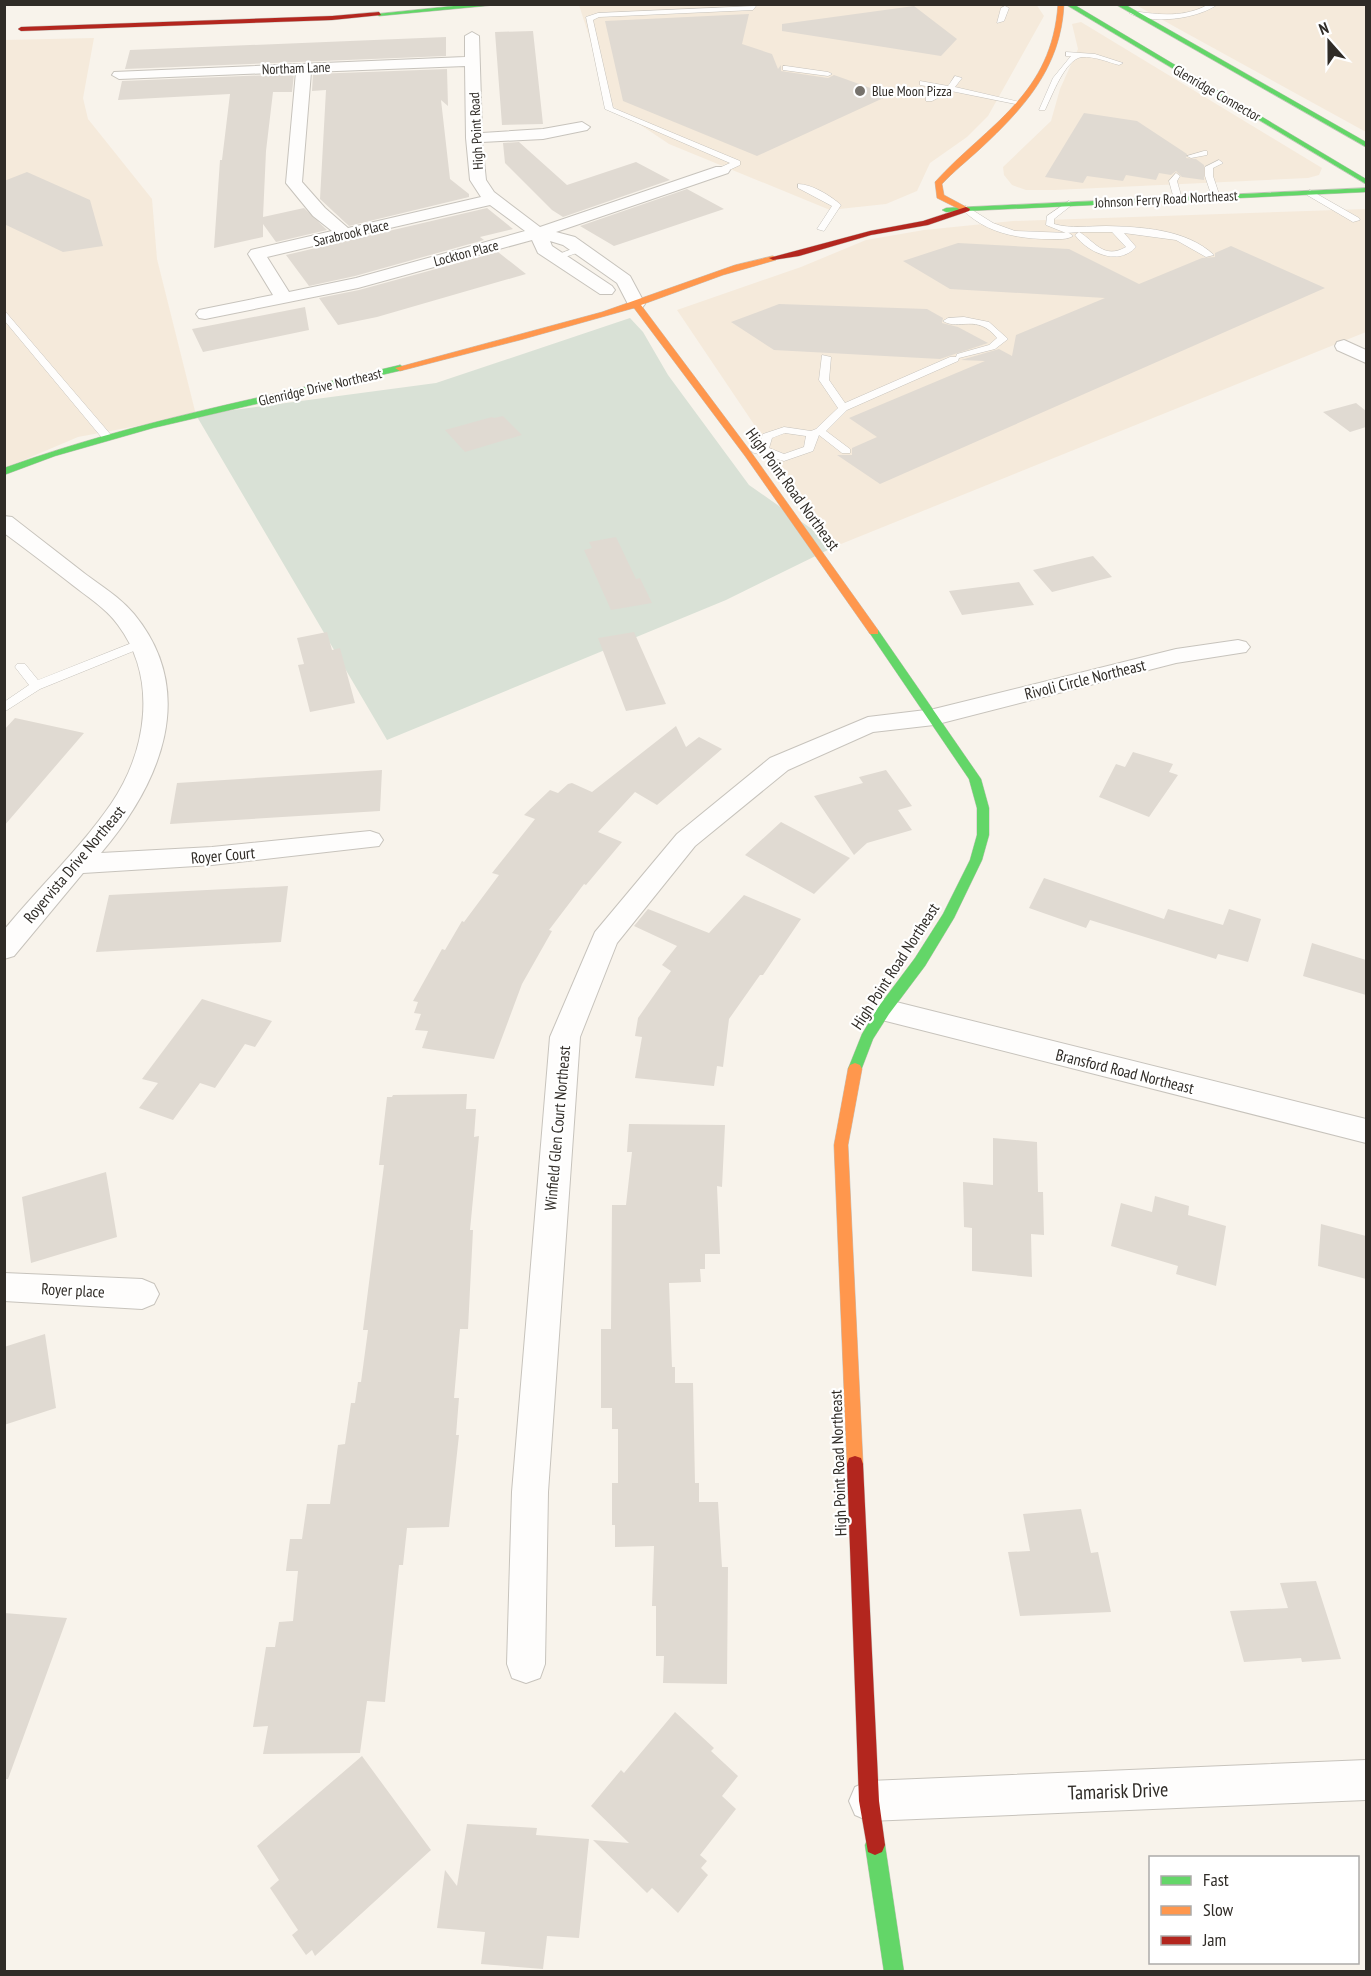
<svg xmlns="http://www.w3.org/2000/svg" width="1371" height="1976" font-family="'PT Sans Narrow',sans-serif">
	<rect width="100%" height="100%" fill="#f8f3eb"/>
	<path fill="#f5eadb" d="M1036 4 1044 16 988 116 967 137 930 163 917 191 886 204 830 210 669 144 611 105 579 5Z
		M1136 5H1366V132L1177 28Z
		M1081 22 1322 168 1319 175 1308 178 1055 190H1026L1012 185 1004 175 1003 167 1051 121 1060 89 1078 49 1072 24Z
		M94 38 83 98 88 119 152 199 157 259 196 415 78 437 5 468 4 40Z
		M1366 209V332L836 546 677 310 801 267 866 240 924 230 1013 221Z"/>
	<path fill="#d9e1d6" d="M630 318 643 332 668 375 749 485 836 546 726 600 387 740 196 415 436 383Z"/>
	<path fill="#e0dad2" d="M914 6 957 39 941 56 782 31V24Z
		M749 14 742 44 772 54 778 69 781 65V71L828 78 834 75 890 95 757 156 623 101 605 21Z
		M533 31 543 124 502 125 495 32Z
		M446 37V56L125 69 130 50Z
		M447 69 448 106 441 100 450 179 469 194V197L349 226 320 199 326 90 312 91 313 74Z
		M294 74 292 92H273L266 151 263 217 304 208 327 230 276 242 263 224V237L214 248 220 160H222L230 94 118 100 122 81Z
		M1084 113 1137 121 1187 154 1186 158 1196 159 1204 165V180L1182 177 1176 171 1171 175 1159 173 1156 180 1126 175 1123 181 1087 176 1083 183 1045 177Z
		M519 142 567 185 636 162 670 180 563 217 552 210 505 163 503 143Z
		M27 172 90 200 103 246 63 252 4 224V181Z
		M687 189 724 209 614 246 580 226Z
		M487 208 513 229 480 237 484 240 355 276 309 286 286 255Z
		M958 243 1069 249 1139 284 1202 258 1215 257V253L1231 246 1325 288 880 484 837 455H852V448L877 437 849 418 985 361 961 360 999 349 1012 356 1016 335 1105 298 950 289 903 261Z
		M498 252 526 274 377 317 338 325 319 298 359 290Z
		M779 304 927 309 943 318 942 323 958 327 988 343 940 359 774 350 731 322Z
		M305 307 309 330 203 352 192 329Z
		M1356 403 1366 411V427L1350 432 1323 412Z
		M503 416 522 435 465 452 445 430 492 417 494 418Z
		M616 537 636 579 640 578 652 603 611 610 584 550 592 548 589 542Z
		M1093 556 1112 577 1052 592 1033 570Z
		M1019 582 1034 605 962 615 949 591Z
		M327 632 332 650 340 648 355 703 310 712 298 665 304 664 297 638Z
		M634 632 666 704 626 711 598 638Z
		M15 718 84 733 4 826V730Z
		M676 726 686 747 699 737 722 749 657 805 635 792 598 832 622 842 586 885 584 884 549 930 552 931 522 984 494 1059 422 1048 428 1031 415 1030 421 1014 414 1013 418 1002 413 1001 442 949 445 950 462 921 464 922 499 875 492 873 535 819 524 815 550 790 558 793 568 784 572 783 592 792Z
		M1133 752 1173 764 1169 772 1178 775 1149 817 1099 797 1116 764 1125 767Z
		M382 770 380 811 170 824 177 783Z
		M886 770 912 806 898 810 912 830 867 843 854 855 814 796 863 783 859 777Z
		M781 822 850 858 814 894 745 855Z
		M1044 878 1164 919 1168 909 1223 925 1229 909 1261 919 1248 962 1218 954 1216 959 1090 920 1086 928 1029 908Z
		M288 886 281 942 96 952 109 895Z
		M744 895 801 919 763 975H760L729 1019 723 1067 717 1066 714 1086 635 1078 642 1037 635 1036 638 1018 671 971 662 965 677 946 634 926 648 909 709 933Z
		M1312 943 1366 960V995L1303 976Z
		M202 999 272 1021 255 1047 245 1044 215 1088 200 1083 173 1120 139 1108 158 1083 142 1079Z
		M467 1094 466 1109H476L474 1137 479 1136 470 1230H473L468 1329H460L454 1398H459L456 1435H459L449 1527 407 1528 403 1565H399L385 1702 367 1701 360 1753 263 1754 268 1726 253 1727 266 1647H275L279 1622 293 1621 298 1571H286L290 1539H302L307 1504H330L338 1445 345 1444 351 1403H355L358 1382H361L368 1330H363L384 1165H379L387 1097H392L393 1095Z
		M629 1124 725 1125 722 1187 717 1186 720 1254H705V1269H700L701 1282 669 1283 672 1367H675V1383H693L695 1483H699V1502H718L722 1567H728L727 1684 663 1683 664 1656H656V1606H652L654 1546 615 1547V1525H612V1483H618V1429H612V1408H601V1329H611L612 1205H626L632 1152H627Z
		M993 1138 1037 1142 1038 1192H1043L1044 1235 1031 1234 1032 1277 972 1271V1228L964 1227 963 1182 993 1185Z
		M106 1172 117 1237 31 1263 22 1197Z
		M1155 1196 1189 1206 1188 1215 1226 1226 1216 1286 1176 1274 1178 1266 1111 1246 1121 1203 1152 1212Z
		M1321 1224 1366 1236V1279L1318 1266Z
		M45 1334 56 1408 4 1425V1347Z
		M1081 1509 1091 1553 1098 1552 1111 1612 1020 1616 1008 1552 1030 1551 1023 1514Z
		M1316 1581 1341 1659 1302 1662 1301 1658 1244 1662 1230 1611 1288 1608 1280 1583Z
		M4 1613 67 1618 8 1779H4Z
		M675 1712 714 1748 711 1751 738 1776 722 1796 736 1809 700 1855 707 1861 701 1868 708 1875 678 1913 652 1888 647 1893 593 1840 629 1843 591 1806 621 1770 624 1773Z
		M362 1756 431 1850 315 1956 312 1950 306 1955 292 1935 298 1930 270 1888 279 1880 257 1846Z
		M467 1824 537 1828 536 1835 589 1839 579 1938 547 1936 543 1969 481 1964 485 1932 437 1928 445 1870 457 1886Z"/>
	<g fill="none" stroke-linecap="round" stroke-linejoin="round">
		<g stroke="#c7c3bc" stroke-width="1">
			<path id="lane" d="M1209 4H1218C1198 19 1152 25 1129 13L1133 11C1159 15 1185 18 1209 4Z
				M756 6 753 10 599 17 593 20 613 108 740 161V165L725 172H719V168L730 163 605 109 586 17 598 13Z
				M1005 6 1009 8 1004 21 997 23 1001 8Z
				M1066 52 1095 54 1123 63 1119 65C1108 62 1094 56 1082 57 1065 59 1052 96 1045 110H1039L1053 78 1071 56H1066Z
				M786 66 828 72 832 74 828 76 783 70V66Z
				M955 76 962 78 955 87 1024 103 1020 105 951 91 932 101H926V97L942 89 920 85V81L948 86Z
				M1204 151H1207V155L1191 158 1187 156Z
				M1219 160 1223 163 1213 168V176L1220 197 1216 200 1212 197 1205 176V167Z
				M1176 173 1180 176 1177 181 1182 199 1178 202 1174 199 1169 181Z
				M798 184C812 184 831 196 841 205L824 231 817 229 832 206 798 188Z
				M1310 190 1359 218 1360 220 1353 222 1307 195 1306 193Z
				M1069 201 1073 204 1054 219V224C1072 229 1088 226 1106 226 1142 227 1186 229 1214 255L1206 257 1176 240 1124 233 1136 247C1118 267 1087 252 1075 235L1079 232 1066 233 1046 225 1047 216ZM1079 232H1112L1126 247C1103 260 1095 241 1079 232Z
				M966 206 993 223 1015 231 1069 233 1073 236C1067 240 1058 239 1050 239 1018 239 985 233 962 209Z
				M580 246 583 247V251L556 260 551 257Z
				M4 310 111 435V439H103L4 320Z
				M964 317 989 322 1008 339 995 349 959 358 958 361 847 410 826 431 850 449V453H842L819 435 813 451 784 461 751 452 758 448 763 434 784 427 811 431 816 429 838 408 819 380 822 355 831 357 829 380 845 403 950 357H956L957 354 989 345 997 338C977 313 959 331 943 321L948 318ZM785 433 806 436 804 447 784 454 769 448 772 438Z
				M142 639 146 640V646L40 689 4 712V702L29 685 15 667 17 664H25L38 680Z"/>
		</g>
		<g stroke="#c7c3bc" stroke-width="2">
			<path id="street" d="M472 32 479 36 482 133 543 129 582 122 590 127 587 130 543 139 482 142 486 180 494 192 540 227 716 167H728L730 170 728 173 556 232 575 237 630 276 645 304 642 308H630L617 283 563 245 550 241 552 246 612 286 615 290 612 294H600L538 253 532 240 358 288 205 319 199 318 196 314 199 310 273 295 248 254 251 250 332 231 313 216 286 183 296 72 119 79 112 75 114 72 465 57V36ZM465 66 466 138 470 180 481 197 348 228 325 208 302 182 311 72ZM490 205 525 231 356 278 289 292 267 257 343 239 347 240 355 236Z
				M1344 340 1366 350V363L1337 350 1335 346 1337 342Z
				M4 516 12 517C36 536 60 554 84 573 101 586 120 597 134 614 199 693 160 784 101 853L212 847 370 831 379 834 383 840 379 846 212 865 83 873 14 956 4 959V930C39 887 80 849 111 804 147 751 158 678 118 625 106 608 86 596 70 583 48 566 26 549 4 533Z
				M1238 640 1246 642 1250 647 1246 652 1176 663 934 725 873 732 788 770 695 846 617 943 580 1037 548 1492 545 1664 540 1678 526 1683 512 1678 507 1664 512 1492 550 1037 595 932 677 834 770 758 868 717 934 709 1176 649Z
				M884 999 1366 1119V1143L874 1018 870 1010 874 1002Z
				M4 1273 142 1279 154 1284 159 1294 154 1304 142 1309 4 1301Z
				M1366 1760V1800L869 1821 855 1815 849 1801 855 1787 869 1781Z"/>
		</g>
		<g stroke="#c7c3bc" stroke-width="1">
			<path id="fast" d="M473 4H506L379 16 376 14Z
				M1065 4H1073L1366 179V184Z
				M1115 4H1124L1366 142V147Z
				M1366 188V192L946 212 942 210 946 208Z
				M400 365 405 368 403 370 153 428 55 456 4 475V468C133 421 267 397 400 365Z
				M874 629 878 630 981 779 989 808V835L982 860 954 918 925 966 889 1014 873 1039 860 1073H850L848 1069 862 1034 879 1006 915 958 943 914 970 860 977 835V808L969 779 869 632Z
				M875 1835 882 1838 885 1845 904 1972H884L865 1845 868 1838Z"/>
		</g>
		<g stroke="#c7c3bc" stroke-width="1">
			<path id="slow" d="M1058 4H1064C1061 68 1024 108 980 149 967 161 953 172 942 184L944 195 970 209 963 211 937 198 935 182C989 123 1052 95 1058 4Z
				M773 256 777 258 776 260 723 275 641 305 751 452 878 630V634H870L745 456 634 308 520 340 400 371 395 368 602 312 735 265Z
				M855 1063 860 1065 862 1069 848 1145 863 1464 861 1470 855 1472 849 1470 847 1464 834 1145 848 1069 850 1065Z"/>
		</g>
		<g stroke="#c7c3bc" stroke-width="1">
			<path id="jam" d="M379 12 381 15 332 20 21 31 18 29 21 27 332 16Z
				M966 207 970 209 969 211 928 225 871 235 799 256 773 260 769 258 870 231 923 221Z
				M855 1456 861 1458 863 1464 879 1801 885 1845 882 1852 875 1855 868 1852 859 1801 847 1464 849 1458Z"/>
		</g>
		<use href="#lane" fill="#fefdfc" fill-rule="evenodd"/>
		<use href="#street" fill="#fefdfc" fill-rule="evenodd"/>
		<use href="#fast" fill="#63d668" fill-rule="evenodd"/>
		<use href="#slow" fill="#ff974d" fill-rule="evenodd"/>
		<use href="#jam" fill="#b3261e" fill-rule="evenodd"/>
	</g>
	<circle fill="#76726c" stroke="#fff" stroke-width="2" cx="860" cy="91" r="6"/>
	<g text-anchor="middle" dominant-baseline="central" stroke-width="4.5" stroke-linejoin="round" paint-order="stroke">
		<g font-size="14" fill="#302c27" stroke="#fff">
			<text transform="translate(296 68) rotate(-2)">Northam Lane</text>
			<text transform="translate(1217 93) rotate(30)">Glenridge Connector</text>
			<text transform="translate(476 131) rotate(-93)">High Point Road</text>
			<text transform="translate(1166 199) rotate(-3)">Johnson Ferry Road Northeast</text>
			<text transform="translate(351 233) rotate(-13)">Sarabrook Place</text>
			<text transform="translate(466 253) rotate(-15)">Lockton Place</text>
			<text transform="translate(320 387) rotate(-13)">Glenridge Drive Northeast</text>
		</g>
		<g font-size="14" fill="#302c27" stroke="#fff" text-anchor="start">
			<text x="872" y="91">Blue Moon Pizza</text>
		</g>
		<g font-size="16" fill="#302c27" stroke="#fff">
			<text transform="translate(793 489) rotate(54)">High Point Road Northeast</text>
			<text transform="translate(1085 679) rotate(-14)">Rivoli Circle Northeast</text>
			<text transform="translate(223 855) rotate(-5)">Royer Court</text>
			<text transform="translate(74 864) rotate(-50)">Royervista Drive Northeast</text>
			<text transform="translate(895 966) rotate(-57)">High Point Road Northeast</text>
			<text transform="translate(1125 1071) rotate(14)">Bransford Road Northeast</text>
			<text transform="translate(557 1128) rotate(-85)">Winfield Glen Court Northeast</text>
			<text transform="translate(73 1290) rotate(3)">Royer place</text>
			<text transform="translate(838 1463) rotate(-92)">High Point Road Northeast</text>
		</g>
		<g font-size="20" fill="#302c27" stroke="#fff">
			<text transform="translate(1118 1791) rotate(-2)">Tamarisk Drive</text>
		</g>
	</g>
	<rect width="1371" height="1976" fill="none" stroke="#302c27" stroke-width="12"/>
	<rect x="1149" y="1856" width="210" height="108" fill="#ffffff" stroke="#acaba9" stroke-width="1.5"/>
	<rect x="1161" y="1876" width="30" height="9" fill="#63d668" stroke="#acaba9" stroke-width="1.5"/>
	<text x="1203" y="1886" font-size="18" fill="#302c27">Fast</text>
	<rect x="1161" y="1906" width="30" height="9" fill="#ff974d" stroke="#acaba9" stroke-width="1.5"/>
	<text x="1203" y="1916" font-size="18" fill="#302c27">Slow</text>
	<rect x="1161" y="1936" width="30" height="9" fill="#b3261e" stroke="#acaba9" stroke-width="1.5"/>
	<text x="1203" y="1946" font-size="18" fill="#302c27">Jam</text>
	<g transform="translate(1329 42) rotate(339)" stroke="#ffffff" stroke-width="4.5" paint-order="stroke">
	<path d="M0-4.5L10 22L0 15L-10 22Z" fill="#302c27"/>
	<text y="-9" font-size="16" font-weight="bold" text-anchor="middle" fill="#302c27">N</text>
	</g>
</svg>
